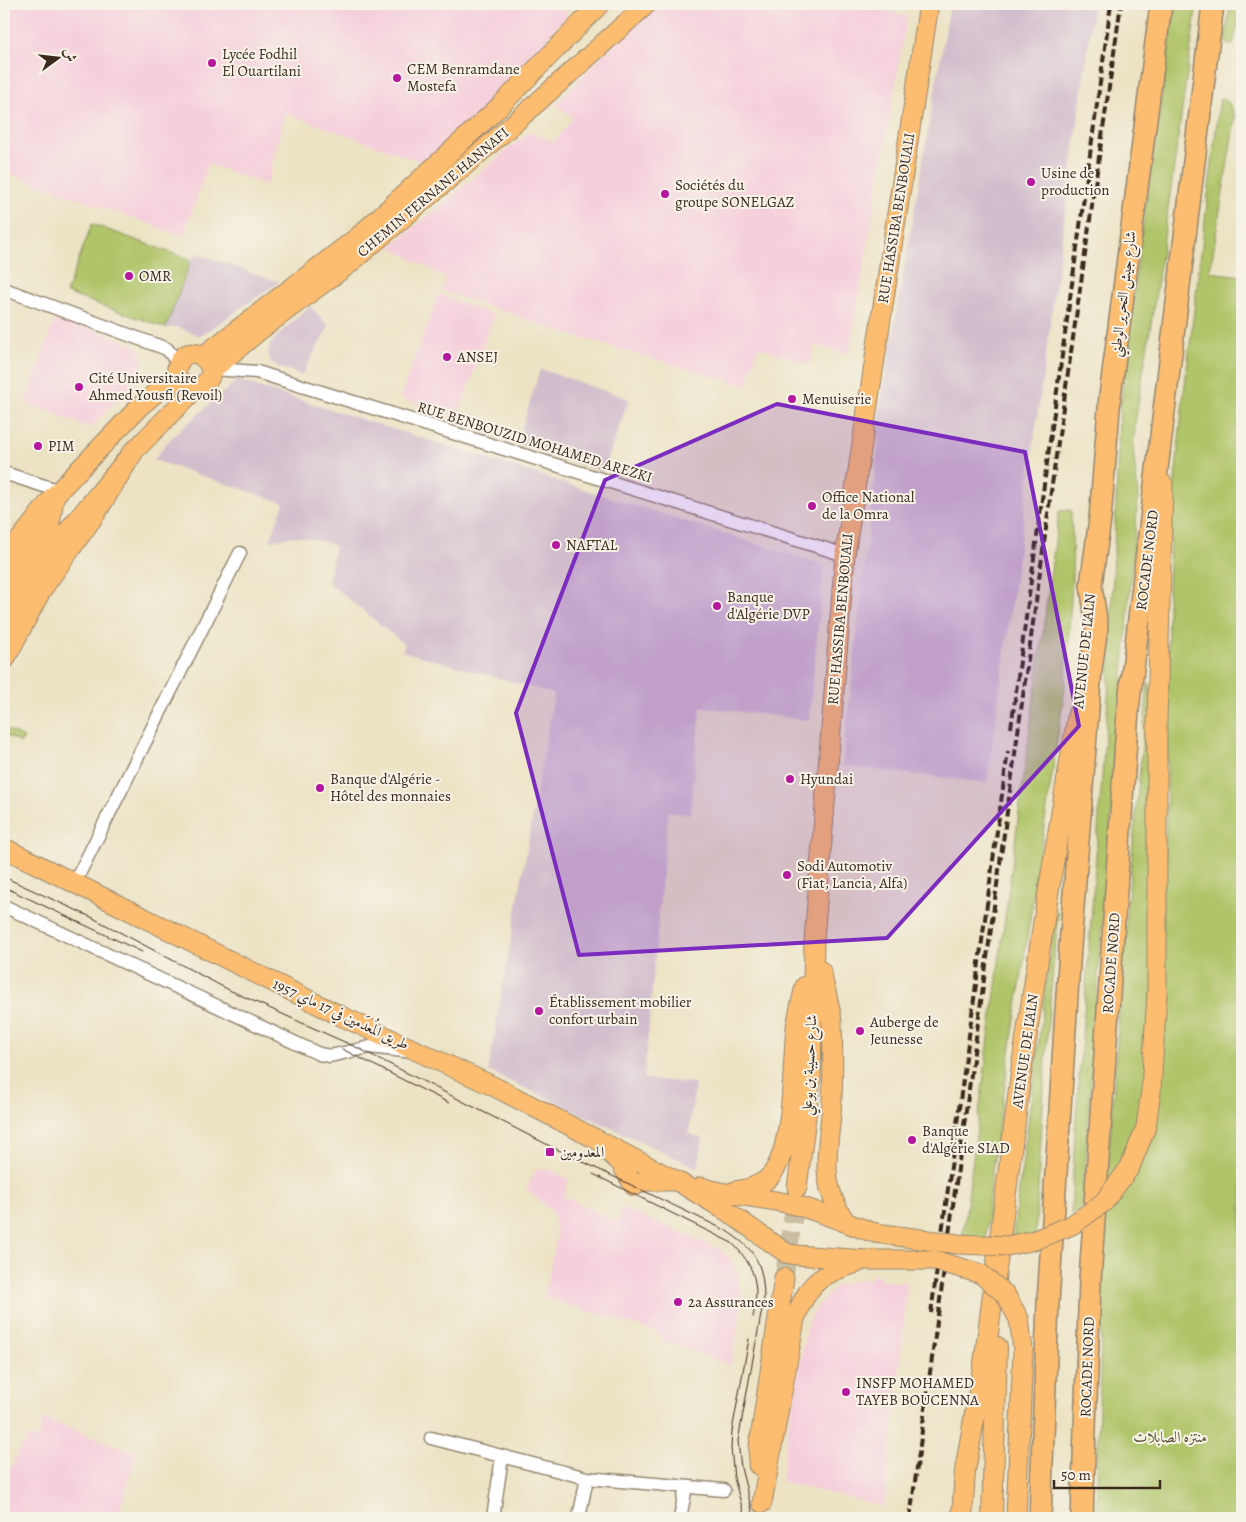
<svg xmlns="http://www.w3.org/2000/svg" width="1246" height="1522" font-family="Alegreya,Amiri,serif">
	<rect width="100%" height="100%" fill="#f7f3e8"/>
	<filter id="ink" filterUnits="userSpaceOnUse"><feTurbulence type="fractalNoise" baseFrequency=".02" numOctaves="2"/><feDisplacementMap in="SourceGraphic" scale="10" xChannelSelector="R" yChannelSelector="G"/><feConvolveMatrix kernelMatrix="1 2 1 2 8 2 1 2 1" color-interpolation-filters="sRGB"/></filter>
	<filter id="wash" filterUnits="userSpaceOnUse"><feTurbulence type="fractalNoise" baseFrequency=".0096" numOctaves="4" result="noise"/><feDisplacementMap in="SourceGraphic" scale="20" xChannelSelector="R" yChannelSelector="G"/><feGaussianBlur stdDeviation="1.12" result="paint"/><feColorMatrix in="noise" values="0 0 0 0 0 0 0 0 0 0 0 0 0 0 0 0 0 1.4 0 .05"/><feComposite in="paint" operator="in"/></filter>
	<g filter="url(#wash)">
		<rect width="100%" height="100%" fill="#ece3c4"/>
		<path fill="#f5cfdb" d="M11 4H551L568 13 539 50 489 106 425 163 285 113 267 185 208 164 183 236 4 172V18H6Z
			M656 4H857L907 16 849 354 814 345 810 365 759 347 746 386 554 330 507 312 441 291 446 278 390 247 529 132 554 142 573 118 556 104 635 21Z
			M438 294 494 315 457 419 400 398Z
			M55 319 87 327 138 347 143 358 141 373 90 428 25 402Z
			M537 1169 551 1170 569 1180 563 1196 617 1222 622 1208 717 1248 729 1257 736 1271 740 1289 741 1309 731 1366 663 1340 656 1332 544 1297 557 1235 552 1211 526 1189Z
			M872 1275 881 1276 879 1281 907 1283 904 1323 884 1506 781 1482 790 1413 806 1332 810 1318 816 1308 835 1287 861 1279 871 1280Z
			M43 1419 137 1453 117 1518H4V1478L28 1437 38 1438Z"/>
		<path fill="#d1bdcc" d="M950 4H1094L987 783 842 766 879 436 875 435Z
			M195 253 279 282 200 336 178 327 166 328Z
			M310 306 329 326 302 375 278 367 271 362 268 354 270 345 278 335Z
			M540 369 629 399 603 472 517 444Z
			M237 380 824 565 809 720 701 707 690 814 668 812 644 1079 695 1083 689 1134 703 1138 698 1168 488 1071 554 694 402 651 405 645 328 582 335 546 314 539 293 536 270 541 284 503 154 460 169 440Z"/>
		<path fill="#b0c569" stroke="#767844" d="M1175 4H1197L1157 286 1136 417 1133 449 1138 496 1096 1001 1083 1206 1071 1215 1075 1129 1109 686 1119 420 1124 368 1139 251Z
			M1230 4H1242V10L1233 44 1229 45 1225 42Z
			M1220 97C1230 100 1232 108 1235 118L1210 272 1242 276V1518H1096L1104 1223 1125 929 1148 684 1150 685 1164 879 1167 798 1168 586 1171 521 1183 401Z
			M92 224 191 260 166 328 66 293Z
			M1071 510C1075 572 1069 633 1064 695L990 1184 986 1241H962L1059 511Z
			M4 728 24 738 21 743 4 734Z
			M1054 912H1058L1048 1025 1035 1237 1012 1242 1041 1025Z"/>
	</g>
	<g filter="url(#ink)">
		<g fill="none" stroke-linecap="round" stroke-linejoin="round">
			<path stroke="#c9bea3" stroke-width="19" stroke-dasharray="19 9" stroke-linecap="butt" d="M784 1278 797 1191"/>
			<g stroke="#948671" stroke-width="15">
				<path id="minor" d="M4 289 167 349 178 363
					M213 369 257 372 845 555
					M4 473 60 491
					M74 884 240 553
					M4 906 319 1054 330 1056 370 1047 404 1051
					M431 1438 587 1478 724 1490
					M493 1518 502 1457
					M579 1518 587 1478
					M680 1518 686 1487"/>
			</g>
			<g stroke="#948671" stroke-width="21">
				<path id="primary" d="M203 356 359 236 499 107 600 4
					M211 371 260 330 349 264 511 126 647 4
					M54 496 139 407 177 375
					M48 555 133 452 196 388C233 375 190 333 178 365 172 378 184 388 196 388
					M4 848 341 1016 493 1086 677 1181 728 1212 786 1253 796 1255 865 1260
					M821 971C824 988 831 1006 832 1023 833 1049 833 1075 832 1100 830 1147 816 1179 845 1221
					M1157 993V722L1163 484
					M607 1151 620 1162 634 1186 644 1181H672
					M701 1187C730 1196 761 1197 791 1204 820 1211 847 1224 875 1233
					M797 1188 811 1078 814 941 845 555 929 4
					M735 1191C750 1189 766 1185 774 1171 794 1141 792 1065 796 1028 798 1014 802 1000 805 986
					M758 1465 759 1446 784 1278
					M762 1503 795 1319C808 1283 820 1274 857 1263"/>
			</g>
			<g stroke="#948671" stroke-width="22">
				<path id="trunk" d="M4 561 53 498
					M4 591 49 526 54 496
					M4 629 48 555
					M4 660 41 590 95 514 133 452
					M962 1518 965 1471 985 1357 1021 1073 1046 906 1078 714
					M992 1518 997 1347"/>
			</g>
			<g stroke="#948671" stroke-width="24">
				<path id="motorway" d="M1040 1518 1048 1303 1070 947 1091 669 1097 627 1091 585 1100 519 1110 396 1161 4
					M1082 1518 1090 1280 1128 710 1213 4"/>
			</g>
			<use href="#minor" stroke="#fff" stroke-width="12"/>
			<use href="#primary" stroke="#fcbd6f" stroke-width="19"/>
			<use href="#trunk" stroke="#fcbd6f" stroke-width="20"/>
			<use href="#motorway" stroke="#fcbd6f" stroke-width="21"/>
			<path stroke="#3b2a1e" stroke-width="1" d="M4 877 91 917 229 990 360 1049 552 1147 725 1230C755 1249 763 1262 764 1298L738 1441 741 1468 754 1518
				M4 887 142 952
				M342 1049 449 1103
				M593 1174 732 1243C755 1266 760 1285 753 1317
				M745 1518 734 1478 731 1448 732 1431 749 1339"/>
			<path stroke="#3b2a1e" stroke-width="4" stroke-dasharray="8 4" stroke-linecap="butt" d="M1011 728 1046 470 1111 4
				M931 1313 1008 751
				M910 1518 1054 470 1121 4"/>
			<g stroke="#948671" stroke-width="21" stroke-linecap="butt">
				<path id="primary-bridge" d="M875 1233 958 1244 1007 1246 1035 1240 1072 1225 1104 1202 1130 1167 1146 1127 1151 1091 1157 993
					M865 1260H934L981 1274 1005 1294 1019 1319 1023 1350 1016 1518"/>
			</g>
			<use href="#primary-bridge" stroke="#fcbd6f" stroke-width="19"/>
		</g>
	</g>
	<path fill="#7b2cbf" fill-opacity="0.2" stroke="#7b2cbf" stroke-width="4" stroke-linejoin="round" d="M777 404 1025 452 1079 726 887 938 579 955 516 713 605 480Z"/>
	<g fill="#b5179e" stroke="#f7f3e8" stroke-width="2">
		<circle cx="212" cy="63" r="5"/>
		<circle cx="397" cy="78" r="5"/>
		<circle cx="1031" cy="182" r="5"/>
		<circle cx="665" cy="194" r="5"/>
		<circle cx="129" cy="276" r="5"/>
		<circle cx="447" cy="357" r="5"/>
		<circle cx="79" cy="387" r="5"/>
		<circle cx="792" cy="399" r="5"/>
		<circle cx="38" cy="446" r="5"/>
		<circle cx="812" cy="506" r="5"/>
		<circle cx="556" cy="545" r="5"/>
		<circle cx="717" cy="606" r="5"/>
		<circle cx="790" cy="779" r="5"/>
		<circle cx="320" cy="788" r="5"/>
		<circle cx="787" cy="875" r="5"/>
		<circle cx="539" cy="1011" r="5"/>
		<circle cx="860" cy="1031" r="5"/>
		<circle cx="912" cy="1140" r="5"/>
		<rect x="545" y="1147" width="10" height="10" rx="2.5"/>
		<circle cx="678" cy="1302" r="5"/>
		<circle cx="846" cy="1392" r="5"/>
	</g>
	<g text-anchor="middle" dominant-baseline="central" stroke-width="4" stroke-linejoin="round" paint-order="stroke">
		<g font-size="15" fill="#3b2a1e" stroke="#f7f3e8" text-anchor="start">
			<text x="222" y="54">Lycée Fodhil<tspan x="222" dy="17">El Ouartilani</tspan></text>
			<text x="407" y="69">CEM Benramdane<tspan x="407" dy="17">Mostefa</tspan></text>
			<text x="1041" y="173">Usine de<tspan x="1041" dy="17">production</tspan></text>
			<text x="675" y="185">Sociétés du<tspan x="675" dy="17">groupe SONELGAZ</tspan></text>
			<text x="139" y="276">OMR</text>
			<text x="457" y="357">ANSEJ</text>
			<text x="89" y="378">Cité Universitaire<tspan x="89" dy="17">Ahmed Yousfi (Revoil)</tspan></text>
			<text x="802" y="399">Menuiserie</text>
			<text x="48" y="446">PIM</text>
			<text x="822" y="497">Office National<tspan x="822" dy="17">de la Omra</tspan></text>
			<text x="566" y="545">NAFTAL</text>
			<text x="727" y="597">Banque<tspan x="727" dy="17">d'Algérie DVP</tspan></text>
			<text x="330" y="779">Banque d'Algérie -<tspan x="330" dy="17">Hôtel des monnaies</tspan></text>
			<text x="800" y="779">Hyundai</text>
			<text x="797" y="866">Sodi Automotiv<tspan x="797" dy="17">(Fiat, Lancia, Alfa)</tspan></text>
			<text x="549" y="1002">Établissement mobilier<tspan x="549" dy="17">confort urbain</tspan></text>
			<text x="870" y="1022">Auberge de<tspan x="870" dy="17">Jeunesse</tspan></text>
			<text x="922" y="1131">Banque<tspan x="922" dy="17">d'Algérie SIAD</tspan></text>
			<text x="560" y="1152">المعدومين</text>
			<text x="688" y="1302">2a Assurances</text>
			<text x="856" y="1383">INSFP MOHAMED<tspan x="856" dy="17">TAYEB BOUCENNA</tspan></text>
		</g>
		<g font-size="15" fill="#3b2a1e" stroke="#f7f3e8">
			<text transform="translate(433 192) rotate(-40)">CHEMIN FERNANE HANNAFI</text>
			<text transform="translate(896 218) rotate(-81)">RUE HASSIBA BENBOUALI</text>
			<text transform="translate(1123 294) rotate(-83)">شارع جيش التحرير الوطني</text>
			<text transform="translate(535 442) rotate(17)">RUE BENBOUZID MOHAMED AREZKI</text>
			<text transform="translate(1147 560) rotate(-83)">ROCADE NORD</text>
			<text transform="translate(840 619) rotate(-85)">RUE HASSIBA BENBOUALI</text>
			<text transform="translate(1084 651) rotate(-84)">AVENUE DE L'ALN</text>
			<text transform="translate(1111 963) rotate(-86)">ROCADE NORD</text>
			<text transform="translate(341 1014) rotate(25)">طريق المُعدَمين في 17 ماي 1957</text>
			<text transform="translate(1025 1051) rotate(-82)">AVENUE DE L'ALN</text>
			<text transform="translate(809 1065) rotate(-87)">شارع حسيبة بن بوعلي</text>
			<text transform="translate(1087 1367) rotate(-88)">ROCADE NORD</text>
		</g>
		<g font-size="15" fill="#585131" stroke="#f7f3e8">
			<text x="1170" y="1437">منتزه الصابلات</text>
		</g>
	</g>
	<rect width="1246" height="1522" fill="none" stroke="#f7f3e8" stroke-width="20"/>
	<g transform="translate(58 58) rotate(75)" stroke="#f7f3e8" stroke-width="4" paint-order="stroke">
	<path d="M0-4L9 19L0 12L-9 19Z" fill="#3b2a1e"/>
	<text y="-8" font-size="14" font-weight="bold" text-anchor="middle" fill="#3b2a1e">ش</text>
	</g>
	<path d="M1054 1480v8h106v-8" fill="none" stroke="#3b2a1e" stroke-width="2.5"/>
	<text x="1061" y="1480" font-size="15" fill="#3b2a1e" stroke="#f7f3e8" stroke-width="4" paint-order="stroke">50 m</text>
</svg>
